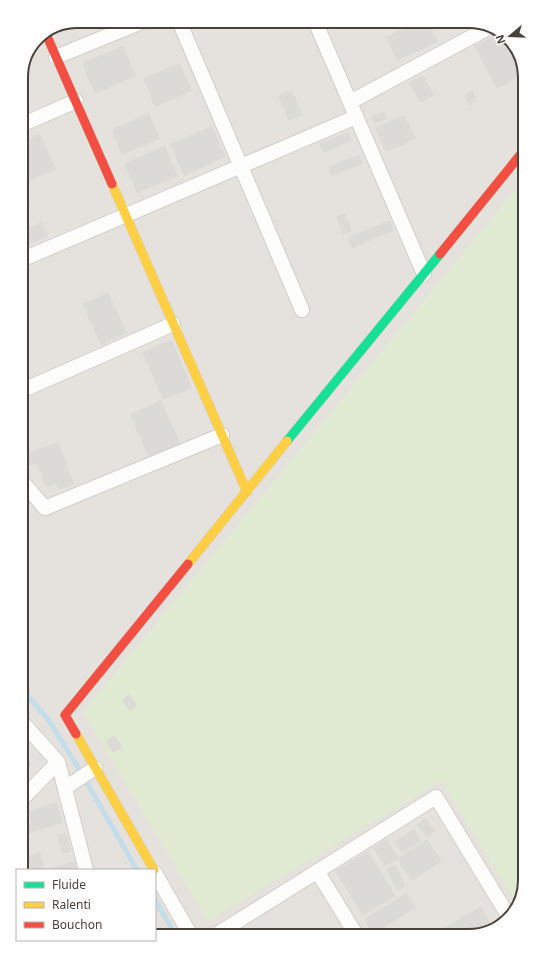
<svg xmlns="http://www.w3.org/2000/svg" width="546" height="957" font-family="'Noto Sans',sans-serif">
	<rect width="100%" height="100%" fill="#f2f1ee"/>
	<path fill="#e5e2dd" d="M77 21H473L500 31 519 52 525 77V880L516 911 494 930 469 936H155V870H21V74L38 37Z"/>
	<path fill="#e0e9d1" d="M525 178V880L517 905 441 781 208 921 83 712Z"/>
	<g fill="none" stroke-linecap="round" stroke-linejoin="round">
		<path stroke="#c4ddea" stroke-width="5" d="M21 688 48 719 79 769
			M87 783 137 870
			M155 900 176 936"/>
	</g>
	<path fill="#dcdad7" d="M420 21H428L438 42 397 61 386 37Z
		M501 32 519 52 524 75 497 89 474 46Z
		M123 46 136 76 95 94 82 63Z
		M180 63 192 91 155 107 143 78Z
		M423 75 434 95 421 103 409 83Z
		M291 90 303 115 289 121 278 96Z
		M472 90 477 101 469 106 464 95Z
		M384 111 387 119 374 124 371 116Z
		M149 113 160 139 122 155 111 130Z
		M404 115 416 139 386 152 375 128Z
		M212 126 226 157 184 176 170 144Z
		M348 132 352 141 323 153 319 143Z
		M40 134 56 169 29 181 21 165V143Z
		M165 146 178 176 137 193 124 163Z
		M359 155 363 164 332 176 328 167Z
		M24 195 30 208 21 212 28 228 42 222 48 236 21 248V196Z
		M345 214 352 231 343 235 336 217Z
		M390 220 394 230 351 249 347 238Z
		M108 292 127 333 101 345 83 304Z
		M172 340 192 388 163 400 142 352Z
		M161 400 181 446 150 459 130 414Z
		M58 442 74 485 59 490 56 484 46 487 37 463 28 466 24 455Z
		M129 694 137 705 130 711 122 700Z
		M114 735 122 747 114 753 105 741Z
		M21 754 31 765 21 774Z
		M57 802 63 823 21 836V815L24 814 27 824 32 823 28 811Z
		M425 818 435 831 427 838 417 825Z
		M414 829 422 841 402 854 394 842Z
		M66 833 71 852 62 854 57 835Z
		M387 839 399 858 385 867 373 848Z
		M427 839 442 861 412 881 397 859Z
		M368 851 396 896 363 916 335 871Z
		M40 852 45 870H28L24 857Z
		M75 862 77 870H54L53 867Z
		M395 864 406 886 397 891 386 869Z
		M407 893 416 908 373 934 364 919Z
		M481 906 494 930 469 936H441L438 932Z"/>
	<g fill="none" stroke-linecap="round" stroke-linejoin="round">
		<g stroke="#d0cfcc" stroke-width="16">
			<path id="street" d="M179 21 302 310
				M315 21 424 274
				M56 57 144 21
				M350 102 490 27
				M21 125 76 101
				M21 260 356 117
				M21 391 173 324
				M21 480 45 508 222 435
				M21 721 58 762 86 870
				M65 788 95 768
				M21 800 58 762
				M317 871 357 936
				M155 873 191 936
				M214 936 436 797 509 917"/>
		</g>
		<g stroke="#d0cdc6" stroke-width="10">
			<path id="fast" d="M287 441 440 254"/>
		</g>
		<g stroke="#d0cdc6" stroke-width="10">
			<path id="slow" d="M112 184 247 492
				M188 564 287 441
				M76 734 154 870"/>
		</g>
		<g stroke="#d0cdc6" stroke-width="10">
			<path id="jam" d="M46 34 112 184
				M440 254 525 149
				M76 734 65 715 188 564"/>
		</g>
		<use href="#street" stroke="#fdfdfc" stroke-width="14"/>
		<use href="#fast" stroke="#16e098" stroke-width="9"/>
		<use href="#slow" stroke="#ffcf43" stroke-width="9"/>
		<use href="#jam" stroke="#f24e42" stroke-width="9"/>
	</g>
	<path d="M0 0H546V957H0ZM77 28H469A49 49 0 0 1 518 77V880A49 49 0 0 1 469 929H77A49 49 0 0 1 28 880V77A49 49 0 0 1 77 28Z" fill="#fff" fill-rule="evenodd"/>
	<path fill="none" stroke="#48423b" stroke-width="2" d="M77 28H469A49 49 0 0 1 518 77V880A49 49 0 0 1 469 929H77A49 49 0 0 1 28 880V77A49 49 0 0 1 77 28Z"/>
	<rect x="16" y="869" width="140" height="72" fill="#ffffff" stroke="#b6b3b1"/>
	<rect x="24" y="882" width="20" height="6" fill="#16e098" stroke="#b6b3b1"/>
	<text x="52" y="889" font-size="12" fill="#48423b">Fluide</text>
	<rect x="24" y="902" width="20" height="6" fill="#ffcf43" stroke="#b6b3b1"/>
	<text x="52" y="909" font-size="12" fill="#48423b">Ralenti</text>
	<rect x="24" y="922" width="20" height="6" fill="#f24e42" stroke="#b6b3b1"/>
	<text x="52" y="929" font-size="12" fill="#48423b">Bouchon</text>
	<g transform="translate(510 36) rotate(251)" stroke="#ffffff" stroke-width="3" paint-order="stroke">
	<path d="M0-3L7 15L0 10L-7 15Z" fill="#48423b"/>
	<text y="-6" font-size="11" font-weight="bold" text-anchor="middle" fill="#48423b">N</text>
	</g>
</svg>
